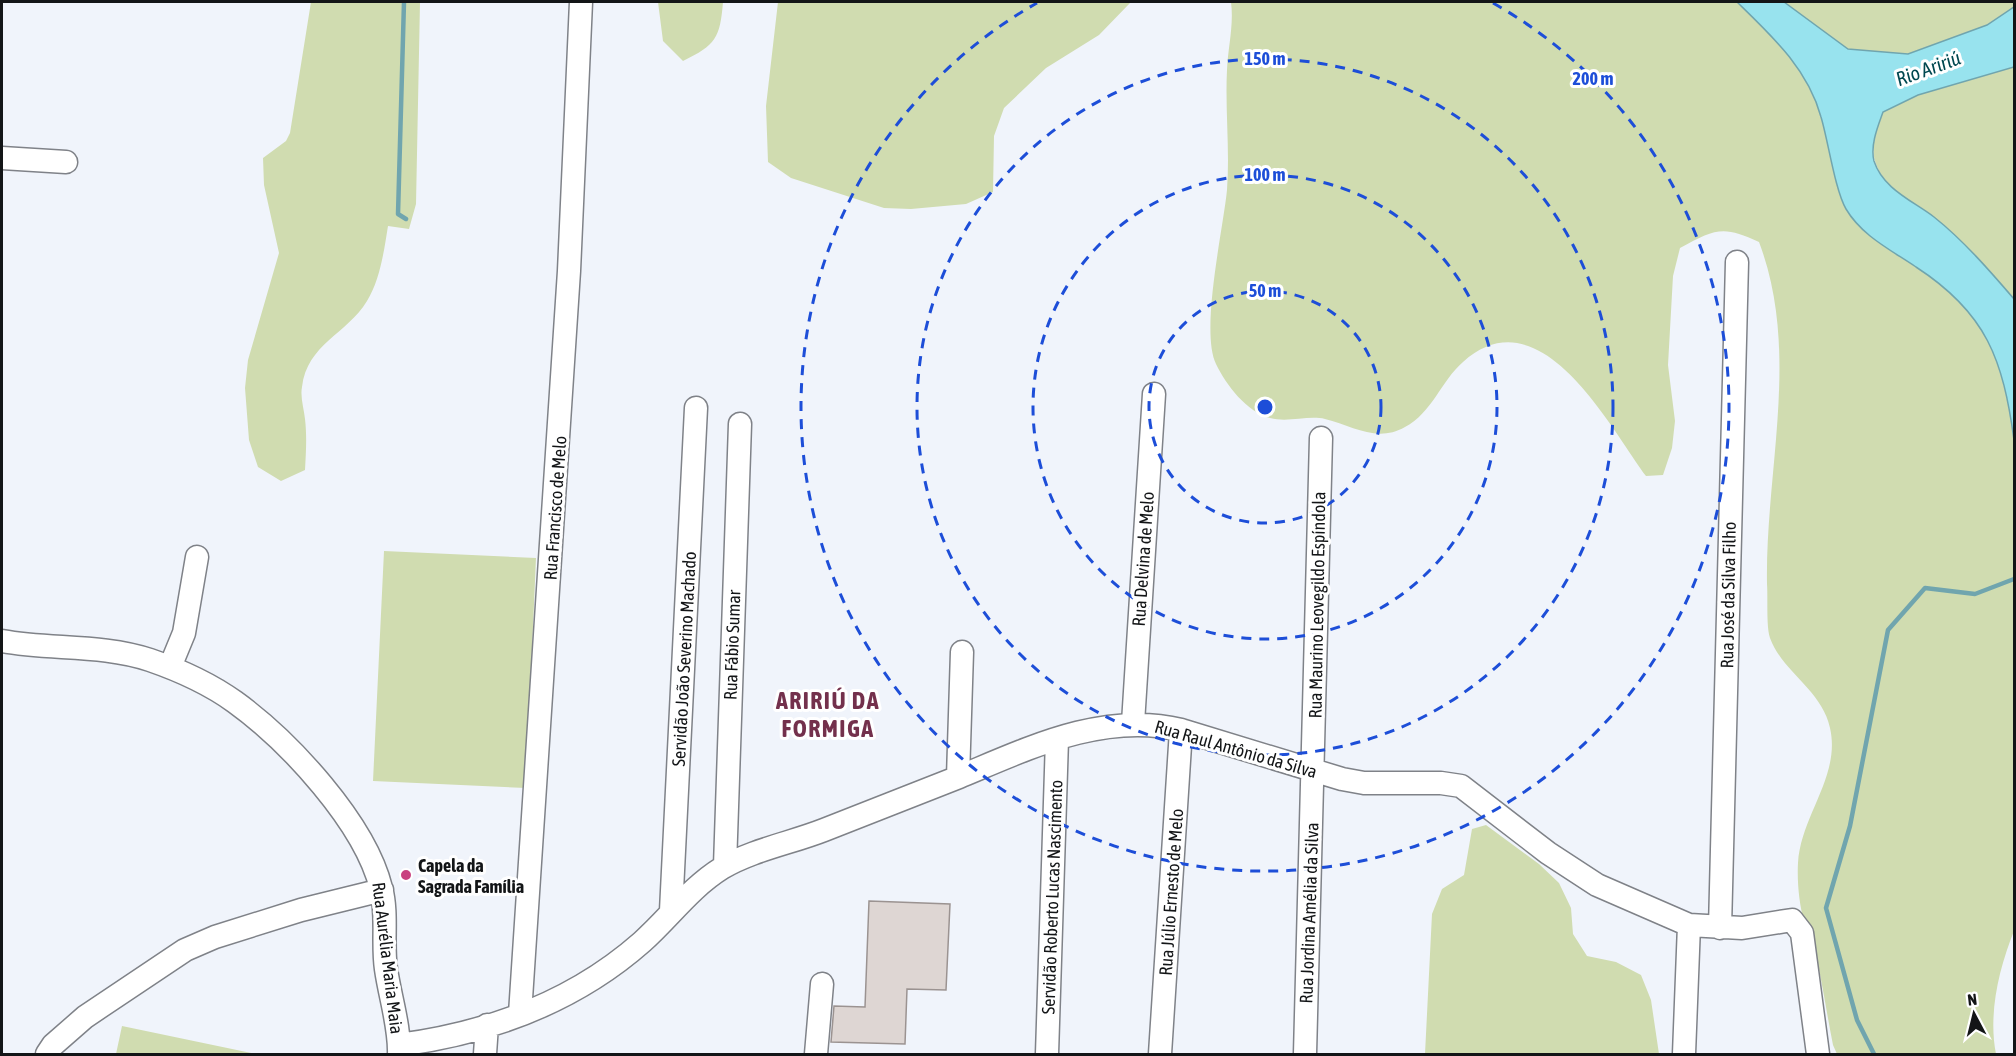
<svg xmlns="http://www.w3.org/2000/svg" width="2016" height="1056" font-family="'Asap Condensed',sans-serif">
	<rect width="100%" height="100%" fill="#f0f4fb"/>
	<path fill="#d0dcb0" d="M311 2H420L416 204 409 229 388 226C384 251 380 280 367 301 347 334 307 344 302 387 300 397 304 409 305 419 307 436 306 452 305 470L281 481 258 467 249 440 245 388 248 360 279 253 264 185 263 158 286 141 290 133Z
		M658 2H723C720 38 716 45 683 61L663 41Z
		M778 2H1131L1099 35 1046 68 1004 108 994 136 993 192 966 204 911 209 884 208 791 178 768 162 766 106Z
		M1231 2H1737C1772 36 1808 69 1821 117 1828 140 1835 190 1846 209 1862 236 1891 250 1916 267 1987 313 2003 360 2014 440V931C1999 968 1988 1014 1996 1054H1837L1833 1045C1828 1020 1824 994 1819 969 1816 953 1809 937 1804 921 1799 904 1797 881 1798 863 1801 815 1841 776 1830 728 1822 690 1783 673 1770 638 1766 627 1768 597 1767 584 1765 470 1801 353 1759 242 1723 225 1715 229 1680 248L1673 276 1668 365 1675 421 1672 448 1663 475 1646 476C1608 424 1540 293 1463 362 1441 381 1432 413 1405 427 1377 443 1353 426 1325 419 1308 415 1288 423 1270 418 1247 412 1226 385 1216 364 1200 331 1223 230 1227 190 1230 150 1225 110 1227 70 1228 47 1234 25 1231 2Z
		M1784 2H2014V7L1987 25 1908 54 1848 49Z
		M2014 67V299C1989 272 1963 240 1934 217 1913 201 1883 189 1875 161 1870 145 1878 126 1883 112L1918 95Z
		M384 551 536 558 526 788 373 781Z
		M1486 825 1539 864 1559 883 1571 908 1573 934 1587 956 1616 962 1641 975 1651 1000 1659 1054H1425L1432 914 1442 889 1464 875 1472 829Z
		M122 1026 256 1054H116Z"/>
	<path fill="#98e3ee" stroke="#70a5ae" stroke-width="1.5" d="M1737 2H1784L1848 49 1908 54 1987 25 2014 7V67L1918 95 1883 112C1878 126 1870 145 1874 161 1883 189 1913 201 1934 217 1963 240 1990 271 2014 299V440C2003 360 1987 313 1916 267 1891 250 1862 236 1846 209 1835 190 1828 140 1821 117 1808 69 1772 36 1737 2Z"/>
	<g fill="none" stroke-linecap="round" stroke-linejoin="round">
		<path stroke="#70a5ae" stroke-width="4.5" d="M404 2 398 214 406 219
			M1874 1054 1857 1020 1826 908 1850 826 1888 630 1925 588 1975 594 2014 579"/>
	</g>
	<path fill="#ded6d3" stroke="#9b9391" stroke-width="1.5" d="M869 901 950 904 946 990 907 989 905 1044 831 1042 834 1006 865 1007Z"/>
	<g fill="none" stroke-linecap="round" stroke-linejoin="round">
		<g stroke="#7f8288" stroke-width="25">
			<path id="minor" d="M2 158 66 162
				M2 641C50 650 102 644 150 660 179 670 210 684 235 702 289 741 365 823 381 888 388 914 382 943 386 969 390 997 400 1027 399 1054
				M170 667 184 633 197 557
				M1133 723 1154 394
				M958 777 962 652
				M725 866 740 424
				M671 911 696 408
				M1720 928 1737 262
				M520 1014 569 271 581 2
				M399 1045C489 1033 574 1002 642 942 670 917 690 888 722 868 752 850 791 843 824 830 869 812 914 795 959 777 1029 748 1104 711 1181 730L1342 779 1364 783H1441L1461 786 1548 853 1597 885 1689 925 1742 928 1792 920 1802 933 1818 1054
				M47 1054 53 1045 85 1017 185 950 215 937 301 910 382 890
				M485 1054 487 1025
				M816 1054 822 984
				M1047 1054 1057 739
				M1160 1054 1181 730
				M1305 1054 1321 438
				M1684 1054 1689 925"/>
		</g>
		<use href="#minor" stroke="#fff" stroke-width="22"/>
	</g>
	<g fill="none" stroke="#1d4ed8" stroke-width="3" stroke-dasharray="10 8">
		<circle cx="1265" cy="407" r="116"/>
		<circle cx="1265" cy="407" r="232"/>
		<circle cx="1265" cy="407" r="348"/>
		<path d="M1493 3A464 464 0 1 1 1037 3"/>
	</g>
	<circle fill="#c9417f" stroke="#fff" stroke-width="2" cx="406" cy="875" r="6"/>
	<g text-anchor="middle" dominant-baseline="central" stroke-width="6" stroke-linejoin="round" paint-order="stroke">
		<g font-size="18" fill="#131517" stroke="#fff">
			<text transform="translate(555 508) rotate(-86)">Rua Francisco de Melo</text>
			<text transform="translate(1143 559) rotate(-86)">Rua Delvina de Melo</text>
			<text transform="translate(1728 595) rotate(-89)">Rua José da Silva Filho</text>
			<text transform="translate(1317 605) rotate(-89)">Rua Maurino Leovegildo Espíndola</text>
			<text transform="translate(732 645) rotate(-88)">Rua Fábio Sumar</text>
			<text transform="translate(684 659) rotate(-87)">Servidão João Severino Machado</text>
			<text transform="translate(1236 749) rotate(16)">Rua Raul Antônio da Silva</text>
			<text transform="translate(1171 892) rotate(-86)">Rua Júlio Ernesto de Melo</text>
			<text transform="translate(1052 897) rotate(-88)">Servidão Roberto Lucas Nascimento</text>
			<text transform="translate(1309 913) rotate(-88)">Rua Jordina Amélia da Silva</text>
			<text transform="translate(388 958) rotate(83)">Rua Aurélia Maria Maia</text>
		</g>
		<g font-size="18" font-weight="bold" fill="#131517" stroke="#fff" text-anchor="start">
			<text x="418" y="865">Capela da<tspan x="418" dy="21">Sagrada Família</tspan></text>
		</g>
		<g font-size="20" font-style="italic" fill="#004850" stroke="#fff">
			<text transform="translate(1928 68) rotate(-20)">Rio Aririú</text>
		</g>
		<g font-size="24" font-weight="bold" letter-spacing="1.5" fill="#73304c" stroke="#fff">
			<text x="828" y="700">ARIRIÚ DA<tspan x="828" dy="28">FORMIGA</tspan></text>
		</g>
	</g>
	<circle cx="1265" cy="407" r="9" fill="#1d4ed8" stroke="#fff" stroke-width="3"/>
	<g font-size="18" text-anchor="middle" font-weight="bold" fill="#1d4ed8" stroke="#fff" stroke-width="6" stroke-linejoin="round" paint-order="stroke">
		<text x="1265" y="65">150 m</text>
		<text x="1593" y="85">200 m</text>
		<text x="1265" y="181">100 m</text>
		<text x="1265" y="297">50 m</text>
	</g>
	<rect width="2016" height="1056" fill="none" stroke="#131517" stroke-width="6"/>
	<g transform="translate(1974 1014) rotate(353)" stroke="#ffffff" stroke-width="4.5" paint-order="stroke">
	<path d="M0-4.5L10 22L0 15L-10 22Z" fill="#131517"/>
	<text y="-9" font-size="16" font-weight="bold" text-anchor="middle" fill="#131517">N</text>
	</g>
</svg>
